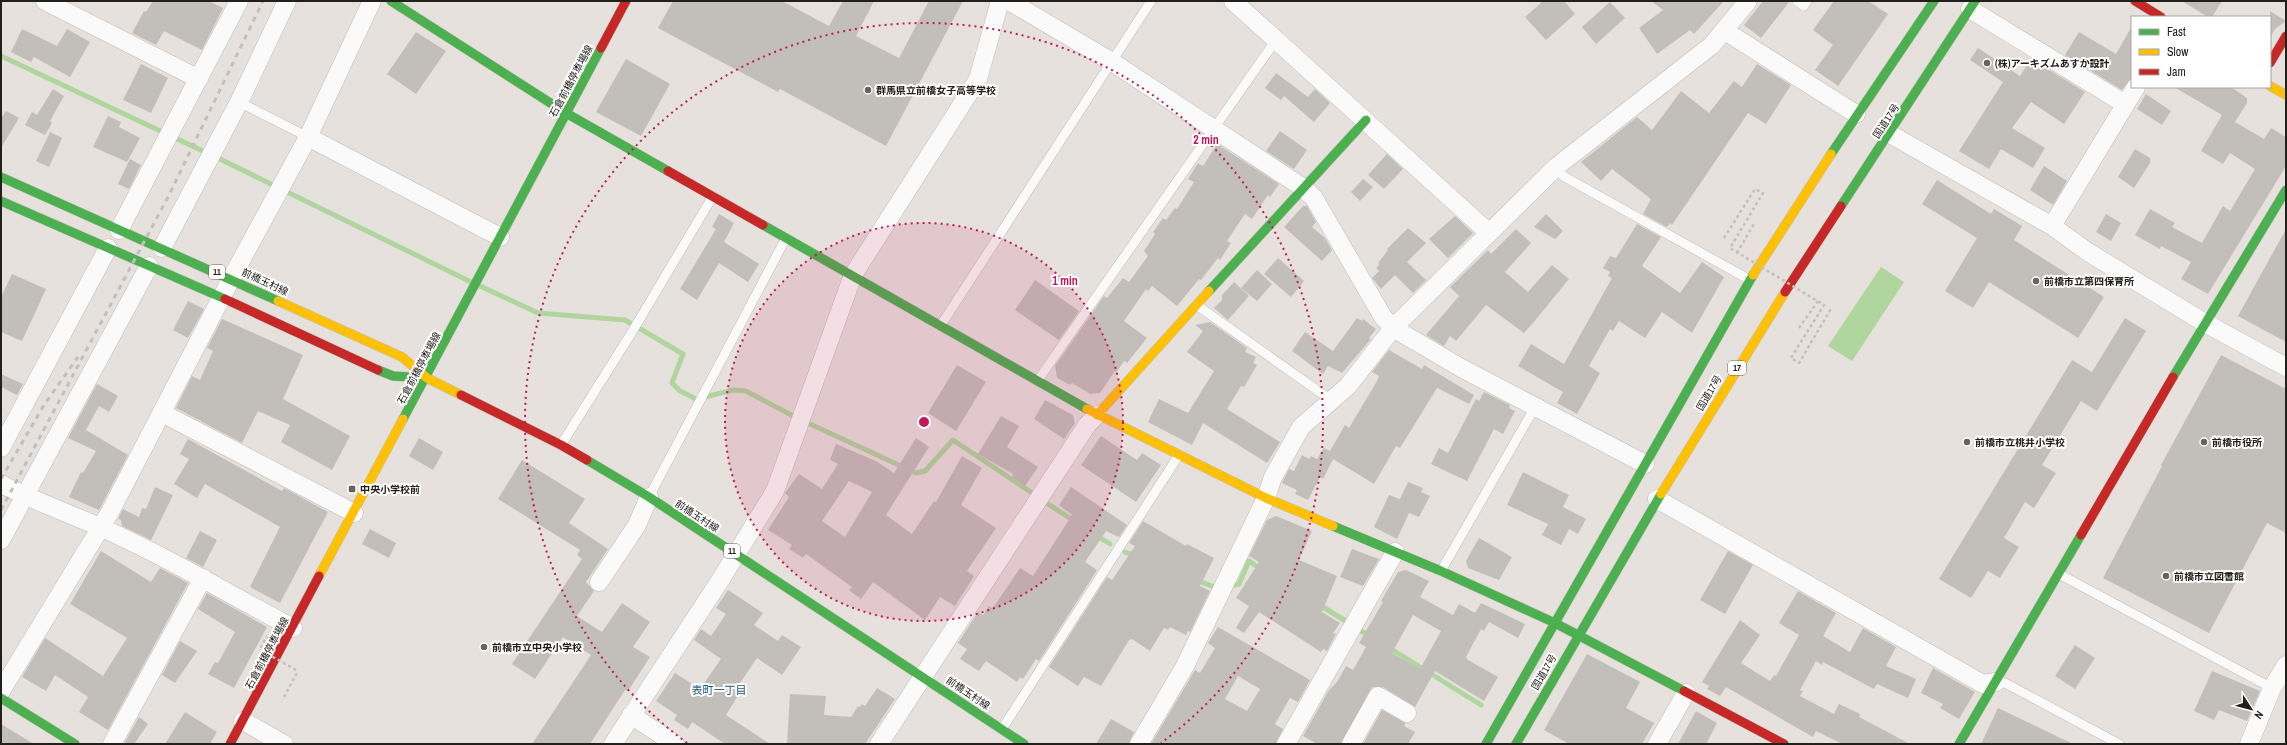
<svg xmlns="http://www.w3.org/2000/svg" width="2287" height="745" font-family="'Archivo Narrow','Noto Sans JP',sans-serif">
	<rect width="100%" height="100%" fill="#e6e1dc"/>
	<path fill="#b0d59e" d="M1881 267 1904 282 1852 361 1828 346Z"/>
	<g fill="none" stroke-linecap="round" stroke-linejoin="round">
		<path stroke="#b0d59e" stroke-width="5" d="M1 56 222 160 471 282
			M480 286 538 313 625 320 683 354 672 383 680 391 696 399 734 390 746 391 797 418 916 473 925 471 953 440 1032 493
			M1048 504 1076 522
			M1096 535 1110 544
			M1125 552 1136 556
			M1197 580 1216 588
			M1235 585 1239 584 1249 561 1262 570
			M1318 604 1349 623
			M1361 631 1370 636
			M1388 647 1481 705"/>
	</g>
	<path fill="#c2bfbb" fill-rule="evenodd" d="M153 1H209L223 8 202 50 164 31 156 45 132 33 144 11 146 12Z
		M673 1H782L829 26 843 1H874L856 36 899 58 929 1H963L886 146 780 89 778 92 658 28Z
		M1543 1H1564L1575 14 1546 40 1525 17Z
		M1651 1H1724L1694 34 1690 30 1657 54 1639 28 1663 10Z
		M1763 1H1790L1761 38 1744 25Z
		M1834 1H1868L1888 14 1838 86 1815 70 1833 45 1813 30Z
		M2182 1H2222L2212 17H2208Z
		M1610 2 1625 18 1596 44 1582 27Z
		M2270 11 2286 21 2275 29 2270 38Z
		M2132 26V77L2122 90 2065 55 2079 32 2116 54Z
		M22 29 57 46 67 29 90 42 70 77 34 57 31 62 11 52Z
		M416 32 446 51 416 94 387 74Z
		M1978 48 2020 76 2031 59 2085 92 2064 124 2031 102 2012 128 2045 148 2033 168 2001 149 1989 169 1959 151 2003 82 1970 60Z
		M626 59 670 84 641 136 596 112Z
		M141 64 168 78 151 113 123 100Z
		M1757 64 1791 85 1766 124 1748 113 1672 225 1670 223 1667 227 1643 214 1651 199 1612 169 1601 181 1581 162 1637 117 1652 130 1681 91 1709 113 1734 81 1742 87Z
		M1276 73 1308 97 1315 89 1330 103 1314 122 1284 96 1281 100 1265 88Z
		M2174 87H2231L2247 98V103L2235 122 2264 139 2271 128 2286 137V166L2208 294 2181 279 2191 262 2161 246 2160 249 2135 235 2150 209 2175 223 2172 227 2202 243 2223 206 2230 211 2255 169 2230 153 2223 164 2201 151 2222 115Z
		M53 89 64 96 50 121 52 123 45 135 25 125 32 112 37 115Z
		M2146 94 2171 111 2162 125 2137 109Z
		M6 111 19 118 1 148V118Z
		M108 116 121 122 119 127 140 138 127 162 93 147Z
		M1280 131 1307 150 1294 169 1266 151Z
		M50 132 62 138 49 167 36 161Z
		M1217 144 1279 184 1270 197 1268 195 1252 219 1245 214 1227 241 1231 243 1220 260 1218 258 1201 280 1199 279 1177 306 1152 286 1148 291 1146 289 1124 321 1147 338 1127 363 1124 361 1117 372 1115 371 1100 393 1090 394 1072 383 1070 385 1057 378 1055 366 1104 296 1107 298 1123 278 1129 282 1148 256 1144 251 1155 234 1153 232 1163 218 1166 220 1175 208 1177 209 1194 182 1188 179 1198 163 1203 166Z
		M2135 149 2150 158V163L2134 188 2118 177Z
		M1387 154 1403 169 1384 189 1368 175Z
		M130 159 141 165 129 189 118 184Z
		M2044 166 2067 181 2053 205 2030 190Z
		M1363 179 1373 187 1360 201 1351 192Z
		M1937 180 1991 214 1994 209 2022 226 2014 240 2104 297 2078 338 1989 282 1973 308 1945 291 1977 238 1922 204Z
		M1303 206H1307L1316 222 1312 227 1325 238 1332 250 1322 261 1284 227Z
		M719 214 734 223 724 242 759 264 748 282 719 263 697 300 680 289 716 229 712 227Z
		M1546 214 1563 231 1555 239 1534 227Z
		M2106 214 2121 223 2111 241 2096 232Z
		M1455 216 1473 233 1448 258 1429 239Z
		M1637 224 1661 237 1642 266 1680 293 1702 262 1724 277 1692 333 1662 312 1645 338 1619 321 1613 331 1610 329 1589 366 1600 373 1577 414 1557 403 1563 392 1518 366 1531 344 1564 364 1612 278 1608 276 1610 272 1603 268 1610 256 1616 258Z
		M1408 228 1426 243 1407 262 1426 280 1413 293 1395 275 1381 289 1372 278 1379 271 1376 268 1379 265 1378 263 1388 250 1387 249Z
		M1516 229 1531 243 1505 272 1528 292 1552 265 1569 279 1533 323 1524 333 1486 305 1456 341 1450 336 1444 346 1426 335 1459 296 1450 287 1488 250 1491 254Z
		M2286 229V342L2238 316Z
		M1278 258 1304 281 1291 297 1264 274Z
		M1257 270 1272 284 1257 301 1241 288Z
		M12 274 46 289 22 341 1 332V297Z
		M1035 280 1079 311 1059 340 1015 310Z
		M1234 282 1249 296 1228 320 1214 308 1222 300V295Z
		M188 301 204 309 188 338 173 330Z
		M1357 318 1362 321 1363 319 1376 329 1369 338 1371 339 1342 373 1328 366 1323 374 1292 351 1305 332 1333 351Z
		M2125 318 2146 331 2097 411 2081 401 2042 465 2056 473 2034 508 2025 502 2004 538 2019 547 2000 578 1988 571 1971 598 1939 579 2072 360 2092 372Z
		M222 319 303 355 283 399 350 436 332 470 281 442 290 425 258 411 242 443 176 408 192 376 200 380 213 351 207 348Z
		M1210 322 1247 348 1245 352 1256 357 1253 363 1257 365 1244 387 1241 386 1227 409 1280 442 1267 463 1203 423 1192 445 1148 422 1159 399 1188 413 1214 371 1187 352 1203 331 1195 325Z
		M1389 350 1422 369 1424 365 1474 395 1469 404 1437 388 1400 448 1396 446 1374 484 1333 459 1323 479 1320 477 1308 500 1295 494 1297 490 1282 483 1289 469 1294 471 1302 455 1309 459 1311 456 1317 459 1324 448 1330 451 1345 425 1349 428 1377 381 1379 376 1372 372Z
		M2221 355 2286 389V533L2267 523 2209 633 2103 578 2162 466 2161 465Z
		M957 365 986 382 956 431 928 413Z
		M1 374 23 384 17 395 1 387Z
		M97 384 118 396 109 412 99 406 86 430 128 455 99 510 69 497 81 472 83 473 96 451 68 438Z
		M1484 392 1510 405 1509 408 1515 411 1503 434 1494 429 1467 481 1431 464 1439 448 1448 453 1476 399 1479 401Z
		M1045 400 1073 415 1075 423 1064 439 1034 419Z
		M1001 416 1019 426 1007 447 1038 467 1025 486 1012 477 1013 474 978 454Z
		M1101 436 1137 460 1142 453 1161 465 1136 502 1081 465Z
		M419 438 443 452 433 470 409 456Z
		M916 438 929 447 886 515 912 534 934 501 936 502 962 456 982 468 961 505 996 528 967 571 974 576 955 606 940 597 925 620 873 582 861 599 849 590 852 587 806 554 803 558 789 549 792 545 768 530 789 497 785 493 799 474 822 489 838 464 830 460 836 444 876 461 894 473ZM849 481 872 492 845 537 822 521Z
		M188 439 282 491 284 488 328 512 280 603 250 587 280 527 205 484 197 498 174 484 189 459 180 454Z
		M522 460 585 499 569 523 608 549 586 582 594 591 577 616 602 632 622 603 650 622 633 647 650 657 628 691 625 690 590 744H532L591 655 563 637 535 679 512 664 582 559 577 555 580 550 498 499Z
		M1523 472 1569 495 1563 507 1586 519 1578 534 1569 529 1561 545 1542 535 1548 524 1507 505Z
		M1408 482 1423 488 1421 492 1430 496 1419 517 1409 513 1397 539 1374 527 1389 495 1400 499Z
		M155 487 173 495 151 540 122 526 121 520 118 519 123 509 139 517 142 508 146 509Z
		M1071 487 1127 525 1119 537 1106 531 1085 562 1097 570 1039 661 1036 659 1023 679 1020 677 1017 682 986 661 979 671 960 659 967 649 958 643 978 612 983 615 989 606 992 608 995 605 1020 568 1033 576 1072 515 1059 505Z
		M1276 516 1312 531 1299 560 1337 576 1322 612 1340 623 1333 633 1336 634 1327 651 1323 649 1321 652 1259 612 1244 633 1236 628 1249 606 1236 598 1259 562 1249 556 1267 520Z
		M1143 521 1186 546 1187 544 1214 558 1200 586 1210 591 1190 632 1188 631 1186 635 1170 627 1168 630 1164 628 1150 651 1132 639 1129 640 1101 686 1084 677 1078 686 1049 667 1107 577 1112 580 1135 546 1129 543Z
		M370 529 396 543 389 558 362 544Z
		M200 531 217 540 203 567 186 558Z
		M1479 538 1512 557 1499 580 1468 568 1466 561Z
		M1352 549 1379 559 1363 586 1340 577Z
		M101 551 151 582 160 568 188 583 108 730 79 712 88 697 55 675 46 691 22 677 45 638 103 676 127 638 70 604Z
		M1728 551 1753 565 1725 614 1700 600Z
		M1406 570 1429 581 1420 597 1453 615 1459 604 1475 613 1481 603 1525 624 1518 638 1489 622 1484 631 1481 629 1466 657 1468 660 1498 677 1484 701 1435 671 1415 707 1383 687H1372L1341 744H1317L1303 736 1329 690 1337 682 1346 666 1353 670 1366 647 1359 643 1383 602 1381 601 1398 572ZM1413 615 1441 631 1420 669 1392 653Z
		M728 590 763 613 754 625 778 641 782 635 801 647 782 675 757 658 740 683 744 686 726 715 770 744H725L692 722 688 729 674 720 677 715 656 701 675 673 700 689 721 659 694 640 701 629 711 636 726 614 716 608Z
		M1798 591 1836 613 1823 636 1850 652 1863 628 1896 647 1886 666 1916 679 1908 698 1877 684 1874 689 1823 662 1822 665 1816 661 1800 690 1803 691 1800 696 1834 714 1839 704 1860 714 1859 717 1910 744H1842L1816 731 1813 737 1726 687 1720 696 1707 689 1709 686 1702 682 1740 620 1760 635 1741 663 1770 681 1774 675 1776 676 1799 635 1779 623Z
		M207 593 267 627 234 688 208 674 215 662 218 663 235 632 198 609Z
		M1218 627 1310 680 1298 702 1290 698 1275 724 1283 729 1276 743 1151 744 1195 670 1200 673 1215 648 1208 643ZM1238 676 1260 689 1247 711 1225 699Z
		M180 641 197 651 175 683 162 675Z
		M2075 645 2095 658 2075 689 2055 676Z
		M1587 654 1640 682 1626 708 1654 723 1642 744H1569L1544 730Z
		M1933 668 1975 692 1959 719 1940 708 1943 704 1921 693Z
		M2212 671 2260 691 2247 721 2219 710 2214 720 2194 711Z
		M877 688 895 699 865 744H787L790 694 826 696 824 715 851 717 858 706 860 707 862 704 865 706Z
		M1998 708 2073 744H1981Z
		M1382 710 1406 723 1404 726 1415 732 1408 744H1363Z
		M1696 711 1717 723 1706 744H1678Z
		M185 712 217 732 210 744H165Z
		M139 717 148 724 134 744H128L125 742Z
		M1111 719 1134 732 1129 744H1096Z
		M1 724 34 744H1Z"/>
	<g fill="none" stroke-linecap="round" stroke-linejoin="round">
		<g stroke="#c0bcb8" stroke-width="10">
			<path id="lane" d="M1797 1 1804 6 1807 1
				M239 102 308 137
				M1556 167 1563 176 1750 280
				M1198 306 1331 400
				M941 325 1151 1
				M1038 380 1276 40
				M561 445 632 332 713 196
				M649 497 786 238
				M1441 571 1535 407
				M2059 574 2272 688
				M1996 682 2005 683 2119 744
				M1002 729 1179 455"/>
		</g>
		<g stroke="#c0bcb8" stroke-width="19">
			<path id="street" d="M45 1 199 79
				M1009 1 1112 62 1302 187 1314 198 1383 317 1393 328 1463 369 1645 464
				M1233 1 1488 232
				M1970 9 2125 104
				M1725 31 1856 114
				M1890 134 2052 226 2088 252 2205 323 2286 367
				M308 137 500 237
				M2052 226 2136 87
				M119 230 239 1
				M162 248 239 102 287 1
				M162 413 354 513
				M1 448 108 248
				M1 484C34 501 68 513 102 528 167 557 229 594 293 628
				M1657 499 1983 684 1996 682
				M1 540 149 266
				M599 582 637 525 649 497
				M1 691 110 512 231 279 308 137 372 1
				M631 715 675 744
				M243 721 284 744
				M112 744 203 578
				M613 744 721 579 775 491 853 275 978 79 1000 1
				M879 744 1087 425 1097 415
				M1139 744 1185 666 1266 498 1273 477 1301 427 1348 386 1393 328 1556 167 1712 45 1748 1
				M1286 744 1395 552
				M1351 744 1378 696 1407 713
				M1657 744 1686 693
				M2249 744 2272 688 2286 665"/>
		</g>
		<g stroke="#c0bcb8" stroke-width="10">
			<path id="fast" d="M391 1 566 113 668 171
				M1831 154 1934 1
				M1 177 278 301
				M1 201 225 299
				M1841 206 1975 1
				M763 225 1087 409
				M1209 291 1366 120
				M378 370 393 376 427 378
				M2173 377 2286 190
				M403 419 601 48
				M587 460 649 497 1024 744
				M1333 526 1441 571 1555 623 1684 691
				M1 698 75 744
				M1486 744 1753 275
				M1516 744 1661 494
				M1959 744 2081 535"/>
		</g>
		<g stroke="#c0bcb8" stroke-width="10">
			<path id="slow" d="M2270 86 2286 95
				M1753 275 1831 154
				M278 301 402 357 427 378 461 395
				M1087 409 1266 498 1333 526
				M1097 415 1209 291
				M1661 494 1785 292
				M319 576 403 419"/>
		</g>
		<g stroke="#c0bcb8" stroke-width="10">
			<path id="jam" d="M2135 1 2161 17
				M601 48 626 1
				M2270 63 2286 36
				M668 171 763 225
				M1785 292 1841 206
				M225 299 378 370
				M461 395 561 445 587 460
				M2081 535 2173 377
				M1684 691 1784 744
				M230 744 319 576"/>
		</g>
		<path stroke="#c2c0bf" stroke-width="2.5" stroke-dasharray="3 3" stroke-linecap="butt" d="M1737 253 1755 222
			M1799 328 1818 301
			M284 697 298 671"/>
		<use href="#lane" stroke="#fbfafa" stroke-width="9"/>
		<use href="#street" stroke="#fbfafa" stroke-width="18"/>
		<use href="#fast" stroke="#4caf50" stroke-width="9"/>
		<use href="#slow" stroke="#ffc107" stroke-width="9"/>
		<use href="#jam" stroke="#c62828" stroke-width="9"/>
		<path stroke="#c1c0be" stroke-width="3" stroke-dasharray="5 5" stroke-linecap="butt" d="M1 479 44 405 78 357
			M1 510 168 197 263 1"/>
		<path stroke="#c2c0bf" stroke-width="2.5" stroke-dasharray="3 3" stroke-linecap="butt" d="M1724 238 1755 189 1763 193 1730 248 1824 305 1791 358 1799 363 1832 307
			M261 648 266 637 271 639 264 652 298 671"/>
	</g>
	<circle cx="924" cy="422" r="199" fill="#c2185b" fill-opacity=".12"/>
	<g fill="none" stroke="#c2185b" stroke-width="2" stroke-dasharray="2 4">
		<circle cx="924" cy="422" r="199"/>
		<path d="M687 743A399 399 0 1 1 1161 743"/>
	</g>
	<g fill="#67645f" stroke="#fff" stroke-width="1.5">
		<circle cx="1987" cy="63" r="4"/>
		<circle cx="868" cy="90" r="4"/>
		<circle cx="2036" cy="281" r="4"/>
		<circle cx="1967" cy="442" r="4"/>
		<circle cx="2204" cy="442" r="4"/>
		<rect x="348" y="485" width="8" height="8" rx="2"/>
		<circle cx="2166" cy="576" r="4"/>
		<circle cx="484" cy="647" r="4"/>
	</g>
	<g text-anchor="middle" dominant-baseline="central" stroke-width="4" stroke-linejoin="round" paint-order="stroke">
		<g fill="#fff" stroke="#656360" stroke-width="1">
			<rect x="209" y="265" width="16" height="14" rx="3"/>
			<rect x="1728" y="361" width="18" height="14" rx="3"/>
			<rect x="724" y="544" width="16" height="14" rx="3"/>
		</g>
		<g font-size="9" font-weight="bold" fill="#23201c">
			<text x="217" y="272">11</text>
			<text x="1737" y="368">17</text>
			<text x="732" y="551">11</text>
		</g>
		<g font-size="10" font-weight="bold" fill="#23201c" stroke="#fff" text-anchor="start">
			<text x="1995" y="63">(株)アーキズムあすか設計</text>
			<text x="876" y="90">群馬県立前橋女子高等学校</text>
			<text x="2044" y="281">前橋市立第四保育所</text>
			<text x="1975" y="442">前橋市立桃井小学校</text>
			<text x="2212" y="442">前橋市役所</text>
			<text x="360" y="489">中央小学校前</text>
			<text x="2174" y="576">前橋市立図書館</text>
			<text x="492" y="647">前橋市立中央小学校</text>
		</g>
		<g font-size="10" fill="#23201c" stroke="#fff">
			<text transform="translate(571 81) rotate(-62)">石倉前橋停車場線</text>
			<text transform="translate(1886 121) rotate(-57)">国道17号</text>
			<text transform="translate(265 282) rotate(25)">前橋玉村線</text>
			<text transform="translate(419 368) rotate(-62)">石倉前橋停車場線</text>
			<text transform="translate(1709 393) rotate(-59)">国道17号</text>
			<text transform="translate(697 516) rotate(33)">前橋玉村線</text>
			<text transform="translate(267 653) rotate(-62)">石倉前橋停車場線</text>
			<text transform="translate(1544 672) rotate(-60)">国道17号</text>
			<text transform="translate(968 693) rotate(34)">前橋玉村線</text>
		</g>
		<g font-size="11" fill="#205b7b" stroke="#fff">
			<text x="719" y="690">表町一丁目</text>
		</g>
	</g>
	<circle cx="924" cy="422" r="6" fill="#c2185b" stroke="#fff" stroke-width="2"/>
	<g font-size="12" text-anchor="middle" font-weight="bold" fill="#c2185b" stroke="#fff" stroke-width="4" stroke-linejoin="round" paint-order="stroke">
		<text x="1206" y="144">2 min</text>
		<text x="1065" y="285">1 min</text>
	</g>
	<rect width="2287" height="745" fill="none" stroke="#23201c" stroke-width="4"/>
	<rect x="2131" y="16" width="140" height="72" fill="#ffffff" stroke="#a7a6a4"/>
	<rect x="2139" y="29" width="20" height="6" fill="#4caf50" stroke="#a7a6a4"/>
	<text x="2167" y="36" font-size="12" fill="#23201c">Fast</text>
	<rect x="2139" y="49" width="20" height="6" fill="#ffc107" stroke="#a7a6a4"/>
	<text x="2167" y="56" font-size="12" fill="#23201c">Slow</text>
	<rect x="2139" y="69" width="20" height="6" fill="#c62828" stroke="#a7a6a4"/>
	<text x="2167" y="76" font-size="12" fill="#23201c">Jam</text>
	<g transform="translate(2251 709) rotate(126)" stroke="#ffffff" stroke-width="3" paint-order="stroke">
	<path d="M0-3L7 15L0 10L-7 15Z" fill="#23201c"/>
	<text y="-6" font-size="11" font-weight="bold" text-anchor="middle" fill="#23201c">N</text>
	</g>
</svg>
